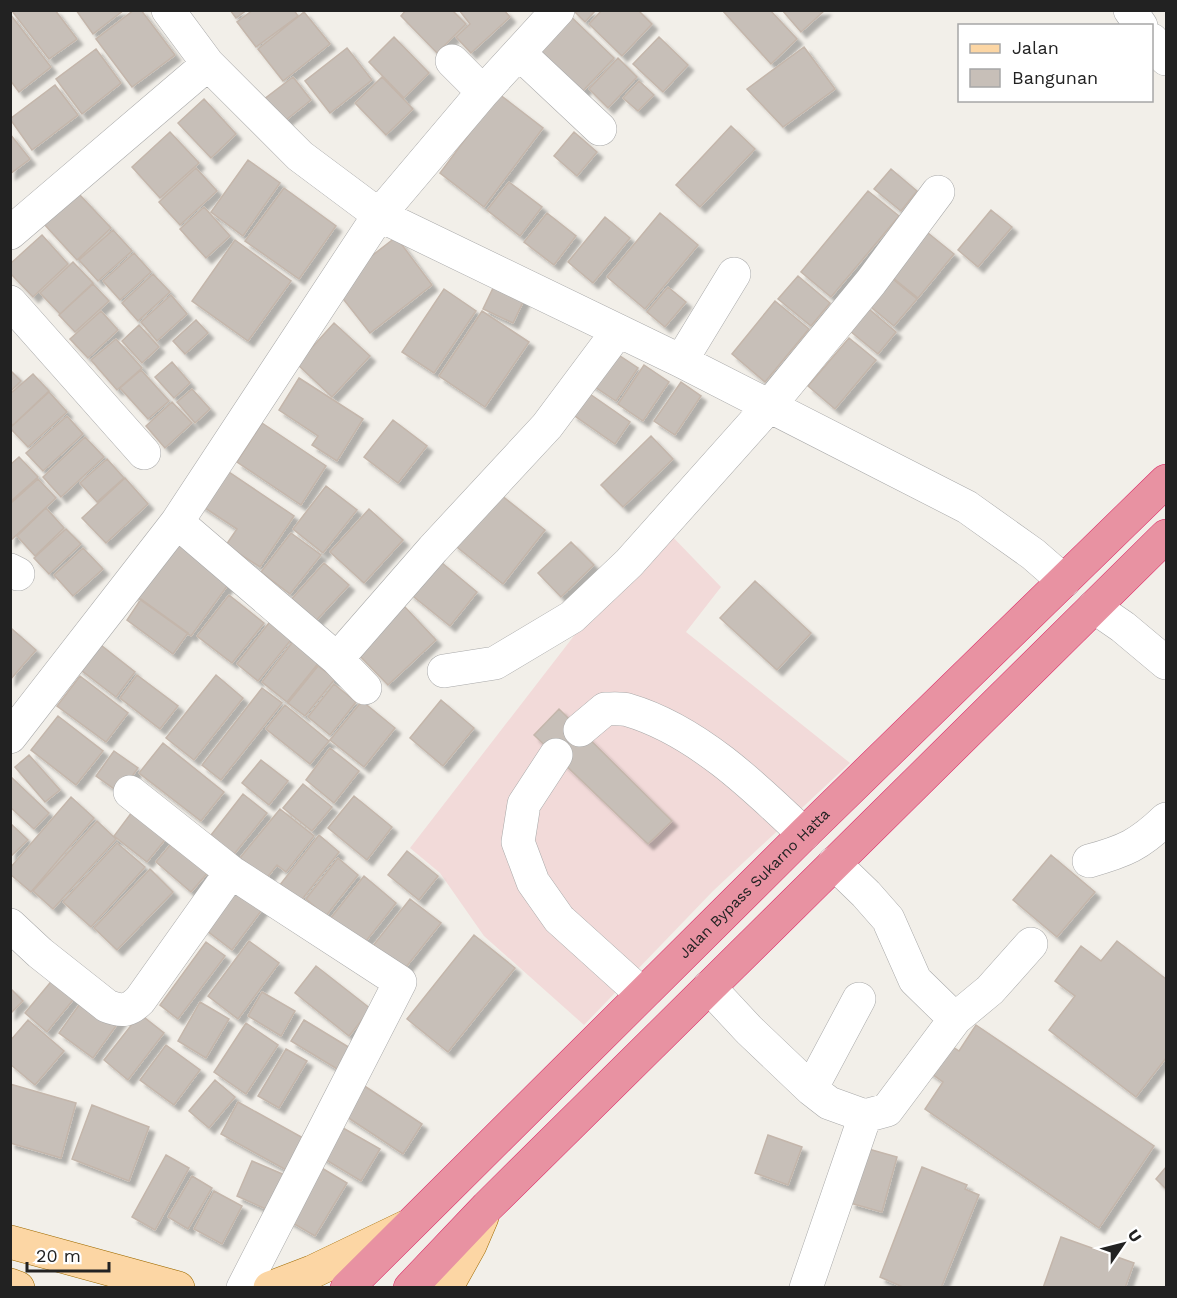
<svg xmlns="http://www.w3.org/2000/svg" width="1177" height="1298" font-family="'Work Sans',sans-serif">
	<defs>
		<filter id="shadow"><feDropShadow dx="5.5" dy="5.5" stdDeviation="1.5" flood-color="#0004"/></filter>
	</defs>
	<rect width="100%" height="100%" fill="#f2efe9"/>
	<path fill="#f2dad9" d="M668 532 721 587 686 632 850 763 713 891 584 1025 484 936 440 873 410 848 580 628Z"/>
	<path fill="#c7bfb8" stroke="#c4b6ab" stroke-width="1.5" filter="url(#shadow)" d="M55 10 77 39 49 59 12 11Z
		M76 10H124L93 34Z
		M134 10H141L175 55 132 87 96 39Z
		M230 10H247L236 18Z
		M253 10H294L298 16 256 47 237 22Z
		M406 10H452L466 24 437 53 401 16Z
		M459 10H504L510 17 471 53 456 37 470 24Z
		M573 10H596L585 22Z
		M602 10H638L652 24 622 56 589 24Z
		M722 10H770L797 39 771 64Z
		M782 10H825L801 32Z
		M304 12 330 44 283 81 258 49Z
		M566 12 614 58 581 93 533 48Z
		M10 14 51 67 19 92 10 80Z
		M394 37 429 73 404 98 369 62Z
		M659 37 688 65 663 92 633 64Z
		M804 47 835 89 783 127 747 89Z
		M347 48 372 80 330 113 305 81Z
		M96 49 121 83 82 114 56 79Z
		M618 58 637 77 608 108 589 89Z
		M293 77 311 100 281 124 263 100Z
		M382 77 413 109 386 135 355 103Z
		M639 81 654 95 638 111 623 98Z
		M55 85 78 115 32 150 10 119Z
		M499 94 543 128 484 207 440 173Z
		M204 99 236 134 211 158 178 123Z
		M731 126 755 149 700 207 676 185Z
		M170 132 199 163 160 198 132 167Z
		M574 132 597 152 577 176 554 156Z
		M10 134 30 159 10 174Z
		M248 160 280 183 243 236 211 212Z
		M196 168 217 191 180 225 159 202Z
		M891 169 917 191 901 211 874 189Z
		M509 182 542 207 520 236 487 210Z
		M284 188 336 226 299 279 245 241Z
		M868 191 899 216 831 297 801 272Z
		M78 193 111 228 77 260 44 224Z
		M204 207 230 236 206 258 180 229Z
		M991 210 1012 227 978 267 958 250Z
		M547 213 576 236 554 265 524 242Z
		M660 213 698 245 645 309 607 277Z
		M605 217 630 238 593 283 568 262Z
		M923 229 954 254 918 298 887 273Z
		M113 230 132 251 98 281 79 260Z
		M42 235 68 264 33 297 10 273V264Z
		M396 237 432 285 370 333 333 286Z
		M235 240 291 281 248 341 192 301Z
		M134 253 151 272 120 300 103 281Z
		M73 262 93 283 60 314 40 293Z
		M153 274 170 292 138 321 122 303Z
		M888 275 917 299 894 326 866 303Z
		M798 276 830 303 811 326 778 299Z
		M93 284 109 301 75 332 59 315Z
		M495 284 525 298 513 323 483 309Z
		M668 287 686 302 665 327 647 312Z
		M444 289 476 311 434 373 402 352Z
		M171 295 187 314 157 341 141 322Z
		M775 301 809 329 765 382 732 354Z
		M869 309 896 332 878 354 850 331Z
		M101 311 118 330 88 358 70 339Z
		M482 311 529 342 485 407 439 376Z
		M196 320 208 333 185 354 173 341Z
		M334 323 370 356 332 397 297 364Z
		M139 325 159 347 142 363 122 341Z
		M849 338 876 360 835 409 808 386Z
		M116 339 142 368 117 390 91 360Z
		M608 348 638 368 616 401 586 381Z
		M172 362 190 383 174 398 155 377Z
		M644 365 669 382 643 421 618 404Z
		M10 370 21 381 10 392Z
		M141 370 169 401 148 419 120 388Z
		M33 374 49 391 13 425 10 423V394Z
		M299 378 363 419 337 461 312 445 318 436 279 410Z
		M681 382 701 396 675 435 654 421Z
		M192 389 210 409 195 423 177 402Z
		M49 392 67 412 28 447 10 428Z
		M587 392 630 422 615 444 572 414Z
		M172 402 192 423 165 448 146 426Z
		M67 416 83 434 43 471 26 453Z
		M393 420 427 446 398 483 364 457Z
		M262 423 326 466 301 505 237 462Z
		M651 436 673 459 623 507 601 485Z
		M85 437 104 457 61 497 43 477Z
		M19 457 38 477 10 502V465Z
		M107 459 124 478 97 502 80 483Z
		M223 468 294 516 260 567 226 545 237 529 199 504Z
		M125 478 148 504 106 543 82 518Z
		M38 479 56 498 10 541V504Z
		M326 486 357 510 323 553 293 529Z
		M496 491 545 530 503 584 453 544Z
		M46 508 64 528 35 556 17 536Z
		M369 509 403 540 364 583 330 552Z
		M66 529 81 544 49 574 34 558Z
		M291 533 321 555 290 594 261 572Z
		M171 539 230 582 191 636 131 593Z
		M571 542 594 565 561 597 538 573Z
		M83 548 103 569 73 596 54 575Z
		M436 558 477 592 450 626 409 593Z
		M324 563 349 585 313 624 289 602Z
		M755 581 811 633 777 670 720 618Z
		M229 595 264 623 232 663 197 636Z
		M141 599 188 633 173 654 127 620Z
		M404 606 436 640 388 685 356 652Z
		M272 619 294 636 258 681 237 664Z
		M12 629 36 650 10 680V631Z
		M294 640 320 661 287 702 262 682Z
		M97 642 135 672 116 697 77 667Z
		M318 666 335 679 305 716 288 703Z
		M137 675 178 706 160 729 120 698Z
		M216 675 243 698 194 760 166 738Z
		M80 676 128 713 106 742 57 706Z
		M334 684 356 702 330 735 308 717Z
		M262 688 282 703 221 780 202 765Z
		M441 700 474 728 443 766 410 738Z
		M362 701 395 728 364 767 330 740Z
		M285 705 329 741 310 764 266 729Z
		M559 709 672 821 648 844 534 735Z
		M58 716 103 751 76 785 31 750Z
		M163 743 224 792 201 821 139 773Z
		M330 748 359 771 334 803 306 780Z
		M114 751 138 768 120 793 96 776Z
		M29 755 60 790 45 802 15 767Z
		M261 760 288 781 269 805 242 783Z
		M10 776 49 813 34 829 10 807Z
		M303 784 332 807 312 831 283 808Z
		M243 794 267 813 231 858 208 839Z
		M354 796 392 827 367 860 328 828Z
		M71 797 94 818 31 892 10 874V868Z
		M138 804 172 831 147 862 114 836Z
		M280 809 314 836 286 872 277 865 266 879 240 858Z
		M97 821 116 839 53 909 33 891Z
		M10 823 28 840 10 857Z
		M319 835 339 852 300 902 279 886Z
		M176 838 211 869 191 892 156 862Z
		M117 843 145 867 91 927 63 902Z
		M407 851 438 876 419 900 388 875Z
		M1051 855 1095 892 1057 937 1013 900Z
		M338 858 358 875 326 916 306 899Z
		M150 869 173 892 117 950 94 928Z
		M364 876 396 903 363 945 330 919Z
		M234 885 264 907 232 950 202 927Z
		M410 899 441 923 403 971 372 947Z
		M474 935 515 968 448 1052 407 1019Z
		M249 941 279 963 238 1019 208 996Z
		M1117 941 1166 979V1058L1136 1097 1049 1030 1075 996 1055 981 1081 946 1101 961Z
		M206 942 225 956 178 1019 160 1005Z
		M316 966 371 1009 349 1036 295 993Z
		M59 972 81 990 47 1032 25 1013Z
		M10 988 23 1001 10 1014Z
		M262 992 295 1011 281 1036 248 1016Z
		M87 994 121 1019 93 1058 59 1033Z
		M200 1002 229 1019 206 1058 178 1041Z
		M140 1014 164 1033 128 1080 104 1060Z
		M28 1020 64 1051 35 1085 10 1064V1041Z
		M304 1020 360 1054 347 1075 291 1041Z
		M246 1023 278 1045 246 1094 214 1072Z
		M976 1025 1154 1146 1099 1228 925 1109 943 1082 925 1069 944 1041 959 1051Z
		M166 1045 200 1070 174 1105 140 1080Z
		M286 1049 307 1061 279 1108 258 1096Z
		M215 1080 235 1097 209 1128 189 1111Z
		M10 1084 76 1103 61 1158 10 1143Z
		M363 1085 422 1124 403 1154 344 1115Z
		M238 1102 305 1139 288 1171 221 1134Z
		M92 1105 149 1127 129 1181 72 1159Z
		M336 1124 380 1149 361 1181 318 1155Z
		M768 1135 802 1147 788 1185 755 1173Z
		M865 1148 897 1157 882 1212 850 1203Z
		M166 1155 189 1168 155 1230 132 1217Z
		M252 1161 294 1179 279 1215 237 1196Z
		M315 1164 347 1183 315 1236 284 1218Z
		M922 1167 967 1185 965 1189 979 1195 941 1288H905L880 1277Z
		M1166 1167V1189L1156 1179Z
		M192 1176 212 1188 188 1229 168 1217Z
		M214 1191 242 1206 222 1244 194 1229Z
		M1061 1237 1134 1263 1125 1288H1043Z"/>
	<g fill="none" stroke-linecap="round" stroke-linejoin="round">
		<g stroke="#a9a9a9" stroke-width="34">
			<path id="minor" d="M168 10 208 64 300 156 379 215 681 361 967 507 1033 554 1064 581
				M1130 10 1141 26
				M1152 40 1166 59
				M519 53 600 129
				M452 61 483 92
				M10 233 208 64
				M10 302 144 453
				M681 361 734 274
				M177 522 337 659 365 688
				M10 570 18 574
				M1094 607 1123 627 1166 663
				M337 659 433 549 547 426 618 331
				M444 671 495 663 572 617 629 563 770 405 871 282 938 192
				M580 730 605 709C612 709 621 708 628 710 696 730 754 786 804 834
				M10 737 177 522 379 215 483 92 558 10
				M556 755 524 804 518 842 533 882 559 919 642 994
				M130 792 231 872 400 982 243 1288
				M1089 861C1125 851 1139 845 1166 819
				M834 863 866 894 888 919 915 980 955 1019
				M10 925 40 953 107 1006C122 1012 129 1011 140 1000L231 872
				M709 987 749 1030 811 1089 829 1103 865 1116 887 1110 955 1019 990 990 1031 944
				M811 1089 859 999
				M806 1288 865 1116"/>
		</g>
		<g stroke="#a06b00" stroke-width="34">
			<path id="major" d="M10 1242 178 1288
				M10 1285 18 1288
				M270 1288 312 1272 406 1227
				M446 1288 470 1245 482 1217"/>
		</g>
		<g stroke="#dc2a67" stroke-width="34">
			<g id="highway">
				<path id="s1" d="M347 1288 804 834 1166 481"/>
				<path d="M410 1288 487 1207 1166 536"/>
			</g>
		</g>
		<use href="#minor" stroke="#fff" stroke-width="33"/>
		<use href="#major" stroke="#fcd6a4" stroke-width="33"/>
		<use href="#highway" stroke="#e892a2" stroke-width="33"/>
	</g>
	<g text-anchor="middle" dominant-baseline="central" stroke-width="4.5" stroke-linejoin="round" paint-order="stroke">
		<g font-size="15" fill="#222" stroke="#fff">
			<text stroke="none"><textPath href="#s1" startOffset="574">Jalan Bypass Sukarno Hatta</textPath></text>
		</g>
	</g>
	<rect width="1177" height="1298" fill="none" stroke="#222222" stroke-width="24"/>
	<rect x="958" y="24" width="195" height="78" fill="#ffffff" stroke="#a7a7a7" stroke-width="1.5"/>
	<rect x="970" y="44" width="30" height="9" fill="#fcd6a4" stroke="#a7a7a7" stroke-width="1.5"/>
	<text x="1012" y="54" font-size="18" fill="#222222">Jalan</text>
	<rect x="970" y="69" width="30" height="18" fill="#c7bfb8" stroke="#a7a7a7" stroke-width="1.5"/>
	<text x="1012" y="84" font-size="18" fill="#222222">Bangunan</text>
	<g transform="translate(1123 1244) rotate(55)" stroke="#ffffff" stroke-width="4.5" paint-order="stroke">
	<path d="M0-4.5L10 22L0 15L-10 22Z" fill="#222222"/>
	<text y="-9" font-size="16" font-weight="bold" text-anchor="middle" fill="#222222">U</text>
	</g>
	<path d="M27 1262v9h82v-9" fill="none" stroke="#222222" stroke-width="3"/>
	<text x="36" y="1262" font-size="18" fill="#222222" stroke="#ffffff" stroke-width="4.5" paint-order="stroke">20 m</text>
</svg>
